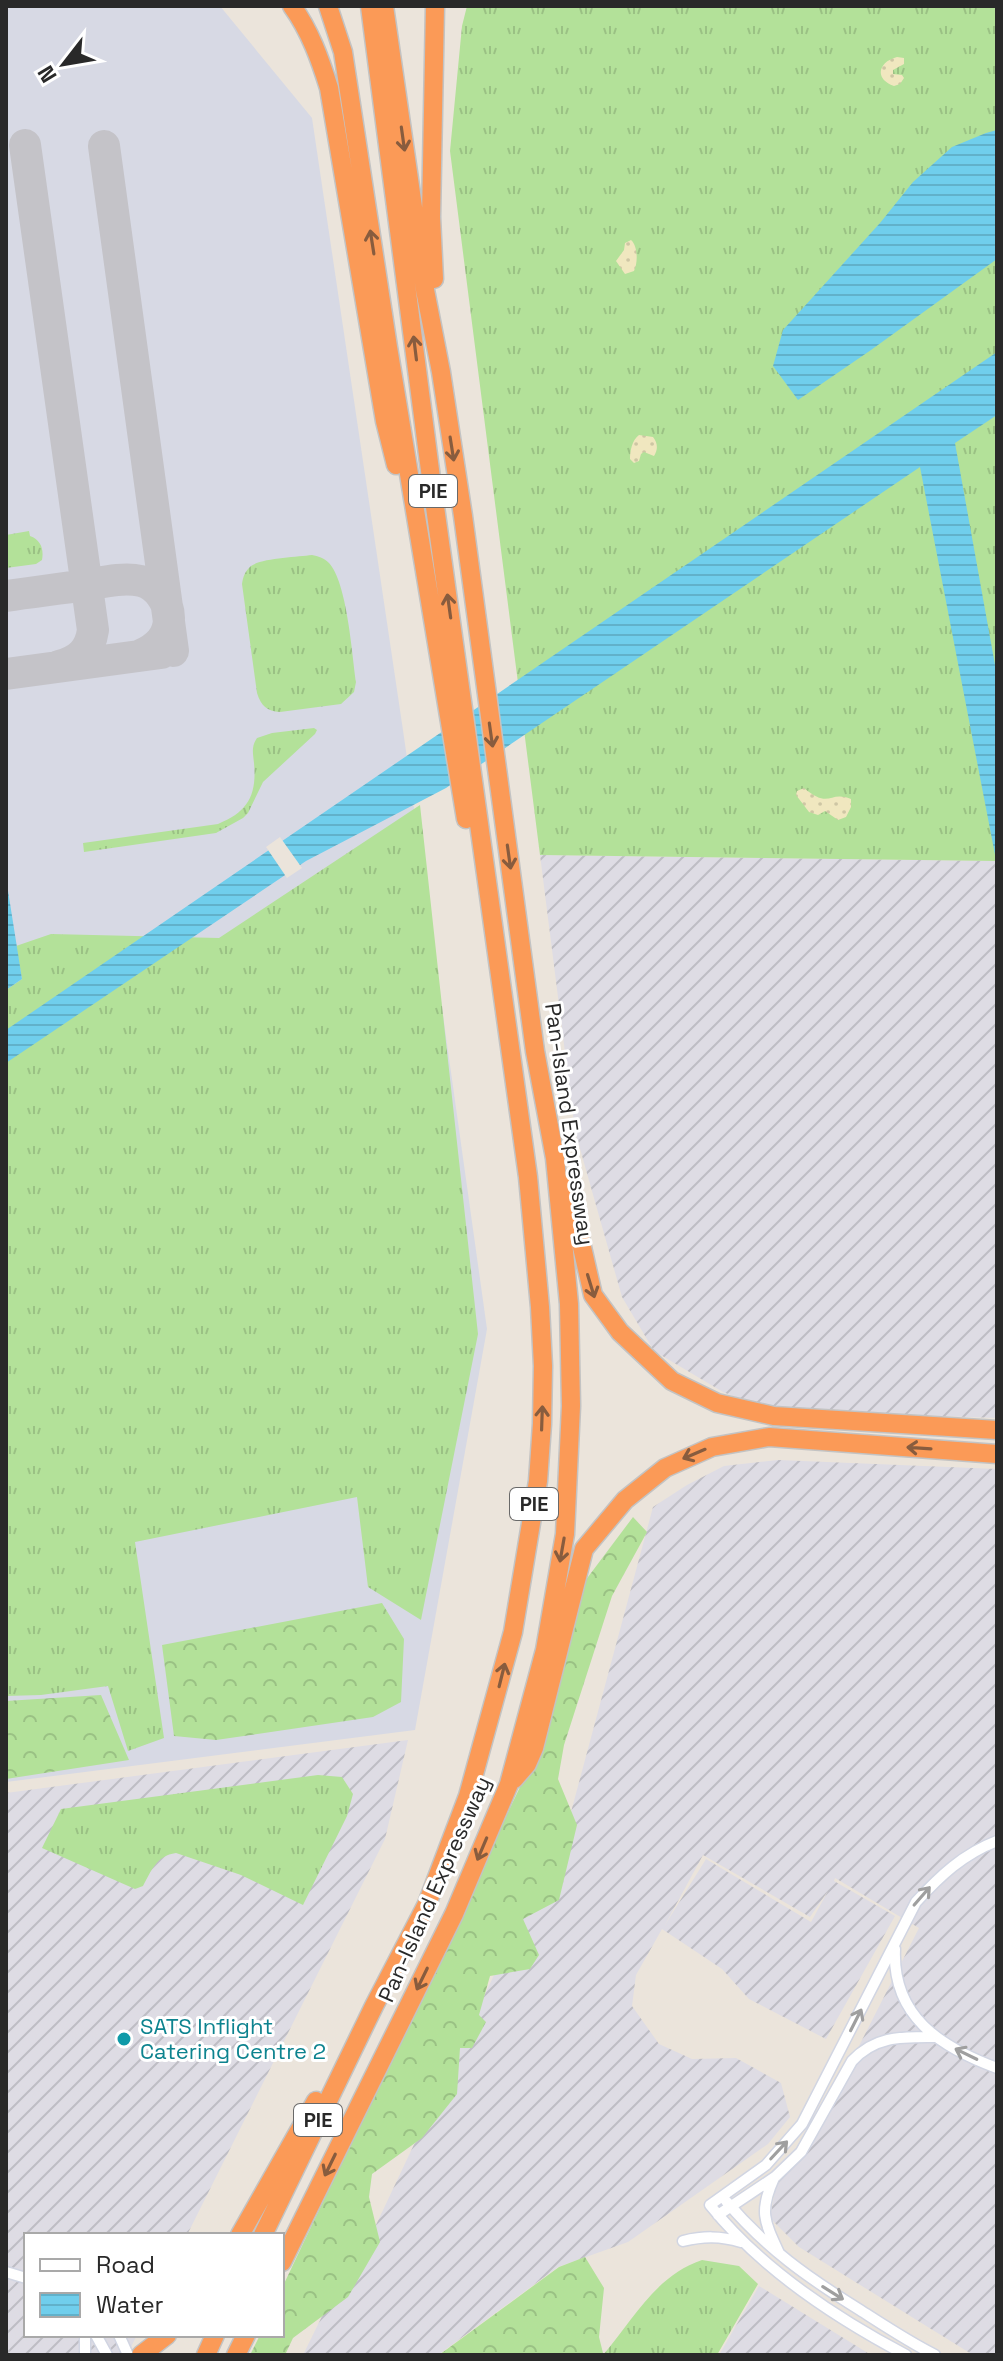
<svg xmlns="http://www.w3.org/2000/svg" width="1003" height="2361" font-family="'Space Grotesk',sans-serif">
	<defs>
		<pattern id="industrial-furrows" width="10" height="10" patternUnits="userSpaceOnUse" patternTransform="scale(2)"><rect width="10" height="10" fill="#dedce4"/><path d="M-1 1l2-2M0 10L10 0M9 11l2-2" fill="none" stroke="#bebdc4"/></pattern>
		<pattern id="grass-tufts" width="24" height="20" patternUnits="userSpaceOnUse" patternTransform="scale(2)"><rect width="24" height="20" fill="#b3e199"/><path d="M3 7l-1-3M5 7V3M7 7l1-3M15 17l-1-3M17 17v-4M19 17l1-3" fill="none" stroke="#9ac184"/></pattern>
		<pattern id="forest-crowns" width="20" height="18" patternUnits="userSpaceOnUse" patternTransform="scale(2)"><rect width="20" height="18" fill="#b3e199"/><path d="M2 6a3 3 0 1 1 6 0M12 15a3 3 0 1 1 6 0" fill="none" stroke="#9ac184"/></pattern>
		<pattern id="sand-dots" width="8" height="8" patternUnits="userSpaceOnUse" patternTransform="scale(2)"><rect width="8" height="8" fill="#f0e7bf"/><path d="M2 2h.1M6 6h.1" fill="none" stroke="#cec6a4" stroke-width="1.8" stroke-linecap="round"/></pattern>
		<pattern id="water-rules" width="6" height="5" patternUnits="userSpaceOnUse" patternTransform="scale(2)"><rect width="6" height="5" fill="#70ceec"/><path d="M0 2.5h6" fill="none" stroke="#61b1ca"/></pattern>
	</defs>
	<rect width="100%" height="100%" fill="#ebe4db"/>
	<path fill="url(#industrial-furrows)" fill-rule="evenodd" d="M540 855 997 861V1418L767 1410 723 1392 654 1351 622 1297 575 1131Z
		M778 1460 997 1469V2355H973L799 2247 770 2218 777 2181 803 2156 919 1928 835 1878 834 1881 895 1916 826 2039 749 1999 722 1969 662 1929 636 1975 632 2006 659 2044 692 2059 736 2058 781 2083 790 2117 768 2144 628 2242 558 2267 438 2355H303L328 2304 350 2280 571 1812 653 1507 687 1485 724 1466ZM703 1855 810 1917 828 1891 811 1922 706 1859 665 1925Z
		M408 1740 385 1839 187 2235H26V2335H137L127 2355H6V1793Z
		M759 2286 850 2342 871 2355H719Z"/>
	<path fill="#d7d9e4" d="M6 6H220L312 118 404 737 487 1329 415 1730 6 1782Z"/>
	<path fill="url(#grass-tufts)" d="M467 6H997V861L540 855 450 151 462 26Z
		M29 531 30 536C41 540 44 549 42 560L36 564 6 568V535Z
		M312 555C318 556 324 558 329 563 347 582 352 654 356 682L354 692 341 704 280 712C267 711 261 706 257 693L242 584C243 577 245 571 251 566 262 558 297 557 312 555Z
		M314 728 317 730 315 734 263 782 248 813 243 818 216 833 84 852 83 843 218 824C248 812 257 795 254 763 253 753 251 747 257 738L272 733Z
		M420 805 478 1334 421 1620 368 1587 357 1497 135 1542 164 1738 128 1751 108 1686 41 1695 6 1696V990L22 979 16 946 51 934 219 938Z
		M318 1775 342 1777 353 1794 347 1816 303 1905 241 1875 176 1853C156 1856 152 1870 143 1886L135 1889 42 1848 61 1809Z
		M702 2260 739 2266 758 2284 717 2355H603C634 2319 655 2276 702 2260Z"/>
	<path fill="url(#forest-crowns)" d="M633 1517 647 1532 612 1596 564 1745 558 1779 577 1825 559 1900 523 1919 539 1955 530 1969 490 1976 479 2015 486 2022 472 2048H460L457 2094 422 2138 372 2174 369 2197 380 2242 348 2297 293 2338 285 2355H250L260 2335H282V2288L539 1747 576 1593Z
		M382 1603 404 1639 401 1702 373 1717 216 1740 174 1736 162 1645Z
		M101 1695 129 1760 6 1779V1701Z
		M585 2257 604 2288 599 2337 603 2353 601 2355H439L559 2267Z"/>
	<path fill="url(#sand-dots)" d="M897 57 904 58V64L893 70V74L902 75 904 78 900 84 894 86C874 79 878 62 897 57Z
		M631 240C638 246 638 263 634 271L625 274 616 261 624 250 625 243Z
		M639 435 653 437C658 443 658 450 654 456L644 452 641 454 639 461 634 463 630 459C630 451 632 440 639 435Z
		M804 788C830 810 829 790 851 799V807L846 817 838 820 825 811 818 815 809 812 796 795 797 791Z"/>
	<path fill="url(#water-rules)" d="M997 130V259L871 350 798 400 773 366 783 330 880 223 913 182 952 147 986 133Z
		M997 352V415L955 443 997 676V865L920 467 446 788 306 861 6 1063V1030Z
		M6 878 22 979 6 990Z"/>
	<path fill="#ebe4db" d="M280 837 302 868 287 878 266 847Z"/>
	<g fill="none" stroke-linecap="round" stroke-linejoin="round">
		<path stroke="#c4c3c8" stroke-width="32" d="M25 145 93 630C90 651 79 661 59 666
			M104 146 173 651
			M6 596C33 592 59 589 86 585 103 582 124 577 141 581 157 585 169 602 169 618 169 637 157 648 141 655
			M6 674 161 653"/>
		<g stroke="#d1d5e2" stroke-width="13">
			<path id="street" d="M895 1949C892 2016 940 2047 997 2068
				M774 2178C759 2211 764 2221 779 2253
				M726 2201C767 2249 807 2277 860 2310 885 2326 909 2342 935 2355
				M718 2215 775 2177 801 2152 852 2061C876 2035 903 2037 936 2037
				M683 2241C704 2236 720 2236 741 2242
				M6 2272 26 2278
				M85 2335V2355
				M96 2335 107 2355
				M119 2335 128 2355
				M906 2355C834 2317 761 2269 710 2205L766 2165 802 2124 916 1902C940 1876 963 1854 997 1841"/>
		</g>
		<g stroke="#c3c3c3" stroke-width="21">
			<path id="highway" d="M292 6C310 31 320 59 329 88L385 421 396 465
				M328 6 343 52 388 347 466 819
				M434 279 431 217 435 6
				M568 1186 593 1295 620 1332 672 1381 717 1403 774 1416 997 1430
				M514 1779 527 1764 534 1748 584 1549 625 1500 665 1468 712 1447 769 1437 997 1454
				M240 2235 316 2101
				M263 2235 374 2006 427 1904 468 1796 513 1632 538 1481 542 1424 543 1366 540 1307 528 1177 431 478 370 6
				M282 2262 454 1914 509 1784 545 1650 565 1534 571 1406 569 1304 555 1158 535 1051 463 516 441 372 425 290 384 6
				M141 2355 167 2335
				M206 2355 215 2335
				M236 2355 246 2335"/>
		</g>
		<use href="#street" stroke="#fff" stroke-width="10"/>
		<use href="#highway" stroke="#fb9a57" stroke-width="18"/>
	</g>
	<defs><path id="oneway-shaft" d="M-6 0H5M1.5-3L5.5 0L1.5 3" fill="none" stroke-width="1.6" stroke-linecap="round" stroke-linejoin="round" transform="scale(2)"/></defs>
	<g stroke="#885c3e">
		<use href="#oneway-shaft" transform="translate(403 139) rotate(82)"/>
		<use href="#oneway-shaft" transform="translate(372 242) rotate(-99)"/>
		<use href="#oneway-shaft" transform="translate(415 348) rotate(-97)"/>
		<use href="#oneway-shaft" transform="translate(452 449) rotate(81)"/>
		<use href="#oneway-shaft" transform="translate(449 606) rotate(-98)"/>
		<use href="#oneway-shaft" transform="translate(491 735) rotate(82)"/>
		<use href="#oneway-shaft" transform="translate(509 857) rotate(82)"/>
		<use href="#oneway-shaft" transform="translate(591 1286) rotate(73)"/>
		<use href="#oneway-shaft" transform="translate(542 1418) rotate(-88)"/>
		<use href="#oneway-shaft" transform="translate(919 1448) rotate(-176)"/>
		<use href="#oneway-shaft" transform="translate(694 1454) rotate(157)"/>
		<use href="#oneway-shaft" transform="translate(562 1550) rotate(100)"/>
		<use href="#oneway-shaft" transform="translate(502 1675) rotate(-76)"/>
		<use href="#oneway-shaft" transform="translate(482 1849) rotate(113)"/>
		<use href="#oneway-shaft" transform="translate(422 1979) rotate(116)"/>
		<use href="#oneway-shaft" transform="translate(330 2165) rotate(116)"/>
	</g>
	<g stroke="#9f9f9f">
		<use href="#oneway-shaft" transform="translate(922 1896) rotate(-49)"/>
		<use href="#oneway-shaft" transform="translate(856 2020) rotate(-63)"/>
		<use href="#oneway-shaft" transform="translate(966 2054) rotate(-154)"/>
		<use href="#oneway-shaft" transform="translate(779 2150) rotate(-47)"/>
		<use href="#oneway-shaft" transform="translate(833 2293) rotate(32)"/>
	</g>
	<circle fill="#0f9aa8" stroke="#fff" stroke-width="3" cx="124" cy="2039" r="8"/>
	<g text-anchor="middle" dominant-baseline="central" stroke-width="6" stroke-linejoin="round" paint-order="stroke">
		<g fill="#fff" stroke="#696969" stroke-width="2">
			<rect x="409" y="475" width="48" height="32" rx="6"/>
			<rect x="510" y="1488" width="48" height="32" rx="6"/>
			<rect x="294" y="2104" width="48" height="32" rx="6"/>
		</g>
		<g font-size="20" font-weight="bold" fill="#292929">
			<text x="433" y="491">PIE</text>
			<text x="534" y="1504">PIE</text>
			<text x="318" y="2120">PIE</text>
		</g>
		<g font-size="22" fill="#292929" stroke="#fff">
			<text transform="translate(570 1124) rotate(82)">Pan-Island Expressway</text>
			<text transform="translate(434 1889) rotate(-66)">Pan-Island Expressway</text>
		</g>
		<g font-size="22" fill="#0d838f" stroke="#fff" text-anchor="start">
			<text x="140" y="2026">SATS Inflight<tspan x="140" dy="25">Catering Centre 2</tspan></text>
		</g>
	</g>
	<rect width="1003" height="2361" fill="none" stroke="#292929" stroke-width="16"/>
	<rect x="24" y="2233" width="260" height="104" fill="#ffffff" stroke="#a9a9a9" stroke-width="2"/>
	<rect x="40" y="2259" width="40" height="12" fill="#ffffff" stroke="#a9a9a9" stroke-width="2"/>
	<text x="96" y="2273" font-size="24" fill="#292929">Road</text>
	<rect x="40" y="2293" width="40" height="24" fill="url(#water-rules)" stroke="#a9a9a9" stroke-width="2"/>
	<text x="96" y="2313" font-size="24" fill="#292929">Water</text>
	<g transform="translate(64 64) rotate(239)" stroke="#ffffff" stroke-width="6" paint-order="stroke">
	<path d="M0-6L14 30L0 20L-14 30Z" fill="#292929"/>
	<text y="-12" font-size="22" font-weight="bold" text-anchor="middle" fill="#292929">N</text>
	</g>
</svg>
